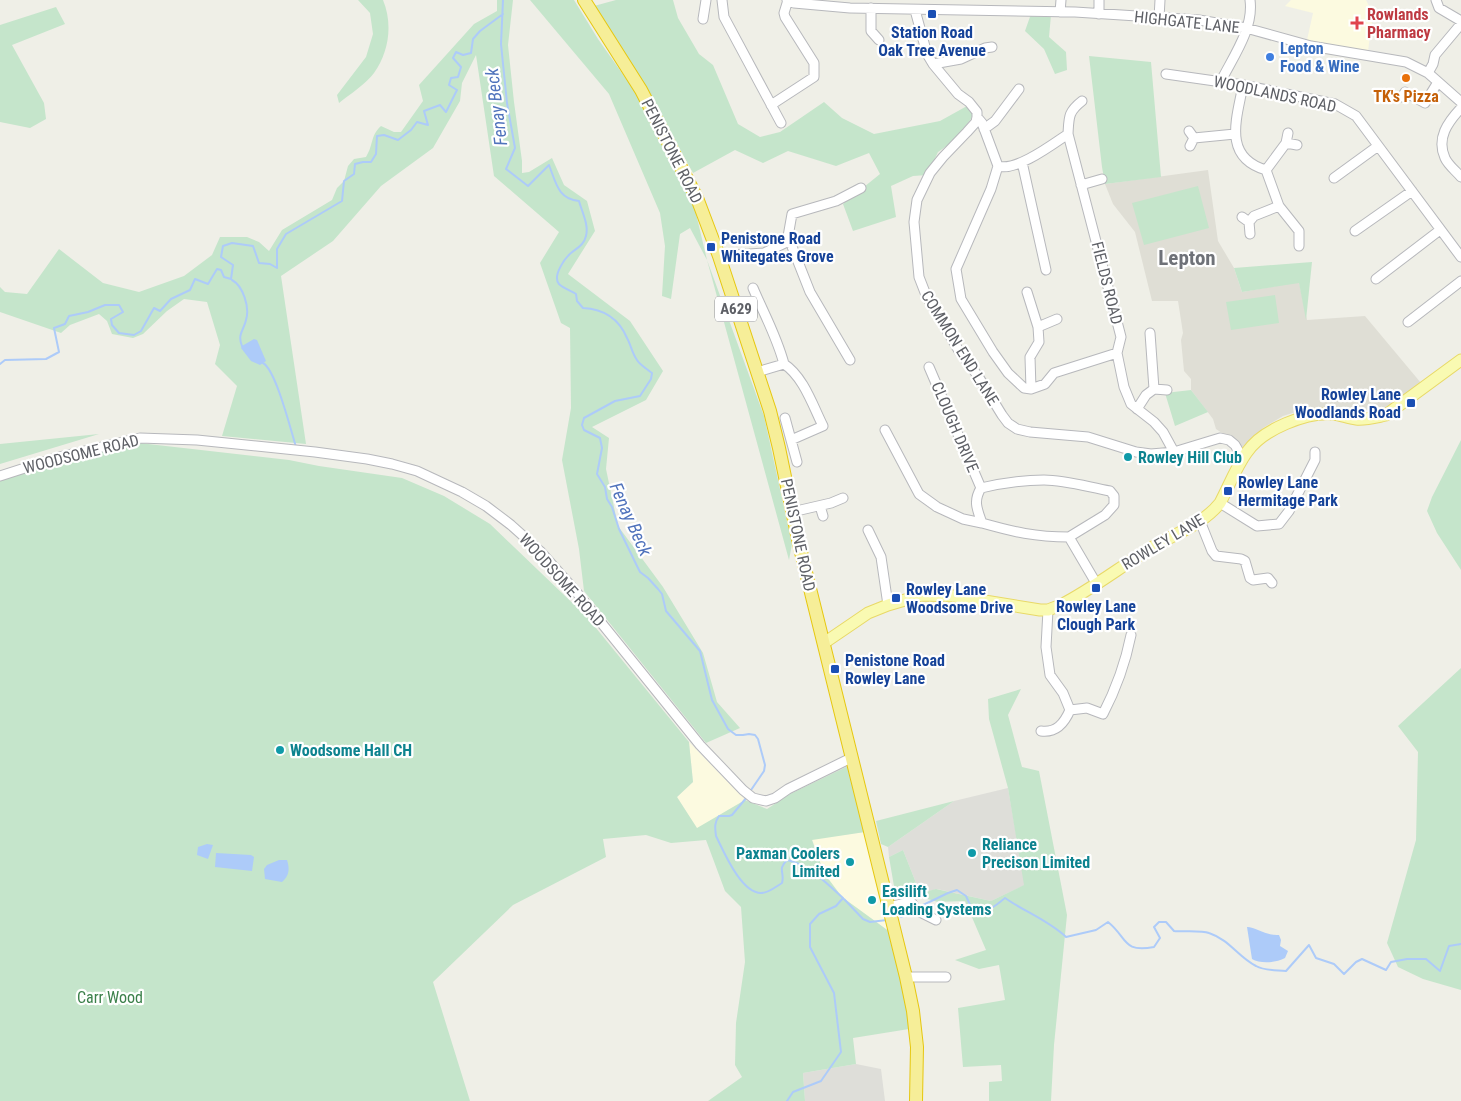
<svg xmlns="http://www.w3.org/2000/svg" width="1461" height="1101" font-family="'Roboto Condensed',sans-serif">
	<rect width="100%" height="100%" fill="#efefe7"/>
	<path fill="#fcfae0" d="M1291 0H1366L1373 14 1368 51 1307 40 1313 13 1285 6Z
		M689 742 745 800 697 829 677 797 693 782Z
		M865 832 890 932 839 895 824 873 812 839Z"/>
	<path fill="#deded9" d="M1008 788 1025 885 991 901 937 889 920 893 903 850 889 857 888 847 954 801Z
		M856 1064 881 1069 885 1101H805L803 1073Z"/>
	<path fill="#dfded5" d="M1208 170 1218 241 1234 268 1242 292 1299 282 1307 320 1365 316 1421 383 1395 403 1382 410 1305 409 1283 416 1263 428 1243 447 1216 429 1213 419 1191 390V379L1184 371 1181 340 1183 333 1178 301H1152L1135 232 1113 204 1105 184Z"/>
	<path fill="#c5e5cb" d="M358 0H383C393 24 389 52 374 73 367 83 349 95 339 103L337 95 366 57 373 34 370 13Z
		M497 0H513L508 45 514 102 522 161V173L529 172 552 158 564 185 587 201 595 231 568 274 630 321 663 371 646 400 592 427 609 438 606 469 618 526 663 587 703 653 717 702 740 728 706 743 584 591 579 549 562 460 571 408 570 328 561 323 540 263 559 232 494 176 476 55 462 83 460 101 433 148 381 186 333 241 281 276 306 444 222 436 237 386 215 364 220 345 207 302 184 299 167 311 143 334 133 338 112 334 107 321 99 314 70 325 61 333 0 312V287L5 292 27 294 59 249 103 283 139 292 184 276 212 255 220 237H247L259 242 269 251 282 230 332 200 337 188 344 181 348 166 354 159 366 157C374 144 370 136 381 126L394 132H401L423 101 419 85 474 24 497 11Z
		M530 0H574L598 39 636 93 694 205 707 260 764 416 792 544 789 560 707 260 690 228 680 234 671 299 662 296 665 246 660 213 609 94Z
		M616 0H673L678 18 699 54 713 65 738 124 760 137 780 132 824 102 842 118 874 134 940 121 967 106 973 114 971 119 955 140 938 152 927 175 913 176 891 186 896 217 853 231 843 204 880 174 869 153 836 166 788 151 763 163 735 150 693 173 644 85 594 6Z
		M56 7 65 24 12 45 44 103 46 119 30 128 0 122V25Z
		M1031 14 1051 15 1049 37 1066 52 1067 70 1055 74 1044 49 1025 31Z
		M1089 56 1151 62 1161 177 1105 184 1102 167Z
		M1198 186 1209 228 1144 245 1132 203Z
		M1312 262 1306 320 1299 283 1242 292 1234 268Z
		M1275 295 1279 323 1231 330 1226 302Z
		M1191 390 1208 412 1175 426 1165 393Z
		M99 434 0 464V444Z
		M113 440 289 460 319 466 402 478 444 496 490 524 587 617 689 742 693 782 677 797 697 828 745 800 767 809 790 794 848 766 865 832 812 840 824 873 842 897 890 932 908 1012 909 1029 853 1038 856 1064 803 1073 805 1101H708L742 1077 735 1065 736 1023 745 962 741 907 725 891 706 840 671 843 646 835 603 839 606 857 513 905 433 982 470 1101H0V475Z
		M1461 440V570L1437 533 1427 511 1432 497Z
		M1461 668V990L1423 979 1398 967 1387 943 1416 840 1418 752 1398 726Z
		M1021 689 1008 715 1022 767 1039 771 1067 915 1054 1045 1051 1101H989V1082L1002 1081 1001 1065 963 1067 958 1008 1005 1000 999 965 979 969 955 960 986 950 965 901 938 902 917 896 896 898 889 857 903 850 920 893 936 889 991 901 1024 885 1008 788 989 719 988 699Z
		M954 801 888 847 881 844 876 821Z"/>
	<path fill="#adcbf9" d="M254 339 257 340 266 361 260 365 251 361 241 348 242 346Z
		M207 844 213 845 208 859 197 855 198 847Z
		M216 853 251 855 254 857 252 871 215 867Z
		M279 860H287C290 869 289 876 282 882L265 879 264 869 267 865Z
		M1247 927C1256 927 1266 936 1279 935L1281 940 1280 946 1288 951 1285 958C1276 963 1260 964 1252 959Z"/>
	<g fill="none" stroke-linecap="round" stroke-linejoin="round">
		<path stroke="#adcbf9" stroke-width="2" d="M503 0 501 44 507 103 515 148 506 169 528 186 549 165C556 183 558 199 579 201 582 212 589 225 586 236 584 245 577 248 571 253 565 258 552 276 559 284 563 288 571 291 576 294L577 301 583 308C604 309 619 319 627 338 631 345 632 353 637 360 640 365 647 369 652 373L651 379 640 396 615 401 584 418 582 425 584 430 600 438 602 448 597 474 605 487 607 499 612 507 619 529 637 566 640 572 648 578 658 589 662 594 666 611 700 651 712 700 728 729 736 735H743L749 734 755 735 758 739 765 765 764 771 749 793
			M232 280C243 286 250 307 246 320 244 330 237 334 242 346
			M263 363C276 370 291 431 296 447
			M0 364 5 360 46 359 59 352 54 328 65 324 69 316 88 312 105 305H119L123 312 111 319 112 325 119 333 134 335 141 331 154 308 160 311 171 299 190 290 195 279 208 284 217 269 221 270 224 277 231 279 233 265 221 257 223 246 232 243 253 246 259 263 270 264 277 268V249L286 234 342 201 344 181 354 174 355 164 363 162H371L376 154 377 136 384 135 398 140 411 130 417 122 428 125 424 111 440 105 446 112 457 90 449 85 451 78 458 77 461 67 453 58 456 52 463 55 471 53 473 39 480 31 503 14
			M747 797 732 815 729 816H719C714 823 715 828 716 836 724 852 741 893 761 893 769 893 775 887 782 883 785 872 777 870 787 860 810 865 826 883 843 898L836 906 819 914 810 924V947L834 993 841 1052 821 1081 793 1092 787 1101
			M844 899 863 919 870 922 887 920
			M919 907 948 893 957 890 966 896 971 907C989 913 991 909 1005 898 1025 912 1048 920 1066 937L1096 930 1108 922C1128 938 1122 953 1154 947L1160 938 1154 927 1159 922H1166L1174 931C1184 932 1201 930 1209 933 1230 940 1238 957 1256 966 1265 971 1276 970 1286 971L1309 945 1316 958 1334 964 1344 974 1356 962 1362 959 1386 970 1391 962 1407 959H1426L1440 971 1449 946 1461 944
			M901 917 913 911"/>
		<g stroke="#b7b8bc" stroke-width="11">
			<path id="minor" d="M722 0 724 17 781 123
				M787 0 794 3 850 8 1075 12 1199 20 1246 28 1311 46 1406 62 1428 73 1461 102
				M1436 0 1439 8 1461 21
				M871 8V31L879 40
				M915 10 927 54 933 64 958 94 969 102 977 112V117L976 122 967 132 943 157 930 173 917 200 914 222 919 277 926 295 959 351 978 376 1002 415 1008 423 1017 429 1030 432 1088 437 1136 452 1151 454 1174 452 1220 438 1229 440 1235 445 1243 459
				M1060 12 1061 0
				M1099 14V0
				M1159 18 1160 0
				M703 19 706 0
				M933 64 961 59 985 48 992 47
				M1428 73 1433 64 1435 55 1461 24
				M1166 74 1243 85 1335 104 1356 116 1461 257
				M1221 81C1233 57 1254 28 1250 0
				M1243 85C1237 118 1222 157 1266 170L1279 206 1299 231V246
				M1402 97 1405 92 1425 103 1438 82
				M771 105 814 77V63L785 17 784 13 788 0
				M1461 108C1448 122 1436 138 1445 158 1448 165 1456 171 1461 177
				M977 117 982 123 998 166 991 189 956 269 961 299 993 352 1008 373 1024 388 1031 389 1045 384 1054 373 1117 353
				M984 129 995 121 1019 89
				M1189 131 1194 138 1190 146
				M1068 134 1121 337 1117 353 1124 387 1131 404 1154 422 1163 432 1174 452
				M1194 138 1235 134
				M1286 143 1297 145
				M1022 162 1046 270
				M998 166C1016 172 1053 144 1068 134 1069 117 1068 112 1082 101
				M1266 170 1286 143 1288 133
				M1334 178 1378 146
				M1081 185 1102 179
				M1242 217 1249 222 1250 234
				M1249 222 1254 216 1279 206
				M1355 231 1412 191
				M787 242 792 214 836 201 861 188
				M719 256 764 253 787 242 791 244 810 292 850 360
				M1376 279 1440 230
				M753 288C764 314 777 337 784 364
				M1027 292 1038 327 1039 342 1030 357 1031 389
				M1408 322 1461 281
				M1038 327 1057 319
				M929 367 981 488
				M757 372 784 364C803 376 813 406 823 426L791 440
				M1154 389 1167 390
				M1137 409 1146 395 1154 389 1150 333
				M785 418 797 462
				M885 430 919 494 937 507 963 519 982 523
				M0 476 59 457 140 438 197 440 315 452 367 459 392 464 417 471 462 492 486 506 511 525 540 551 578 594 700 745 743 790 753 798 766 801 775 798 788 789 851 758
				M1220 503 1257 526 1279 524 1289 511 1315 460V452
				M820 506 823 516
				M792 512 831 503 843 498
				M1200 521 1212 551 1216 556 1241 559 1245 561 1250 578 1253 580 1268 578 1272 583
				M868 530 881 557 888 605
				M1069 537C1035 537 1014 532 982 523 977 509 973 501 981 488 1002 483 1022 480 1044 480 1065 480 1088 487 1110 491L1114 496V505L1105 515 1069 537 1096 583
				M1070 710 1087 708 1103 714C1117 687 1125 665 1131 635
				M1041 731C1056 733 1064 724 1070 710L1063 693 1050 675 1046 647 1048 610
				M889 907 906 903H912L916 910 936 920
				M906 977H946"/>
		</g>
		<g stroke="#e8d967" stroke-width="13">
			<path id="major" d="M824 643 868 613 888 605 922 595 954 596 1040 610H1048L1061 605C1094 588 1124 564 1156 545 1178 533 1204 523 1220 503 1229 486 1236 467 1247 452 1263 429 1306 412 1333 414 1341 415 1348 418 1356 419 1366 420 1376 417 1386 415L1461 360"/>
		</g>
		<g stroke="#e6c710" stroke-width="14">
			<path id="highway" d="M584 0 641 90 697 198 719 256 770 411 779 448 799 544 906 977 913 1011 917 1047 916 1101"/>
		</g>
		<use href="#minor" stroke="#fff" stroke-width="9"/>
		<use href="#major" stroke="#f9fab2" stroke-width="11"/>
		<use href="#highway" stroke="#f6ee98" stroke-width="12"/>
	</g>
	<g fill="#1a4fb4" stroke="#fff" stroke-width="2">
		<rect x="927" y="9" width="10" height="10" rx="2.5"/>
		<rect x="706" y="242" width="10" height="10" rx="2.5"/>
		<rect x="1406" y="398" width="10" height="10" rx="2.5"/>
		<rect x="1223" y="486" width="10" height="10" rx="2.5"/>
		<rect x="1091" y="583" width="10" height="10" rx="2.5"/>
		<rect x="891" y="593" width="10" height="10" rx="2.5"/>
		<rect x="830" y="664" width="10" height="10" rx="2.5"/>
	</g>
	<path fill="#e0444e" stroke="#fff" stroke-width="2" d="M1354.5 15.5h5v5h5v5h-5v5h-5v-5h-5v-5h5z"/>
	<circle fill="#3f7fe0" stroke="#fff" stroke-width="2" cx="1270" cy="57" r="5"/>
	<circle fill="#e8710a" stroke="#fff" stroke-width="2" cx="1406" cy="78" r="5"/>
	<g fill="#0f9aa8" stroke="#fff" stroke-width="2">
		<circle cx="1128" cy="457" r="5"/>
		<circle cx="280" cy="750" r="5"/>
		<circle cx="972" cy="853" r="5"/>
		<circle cx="850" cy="862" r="5"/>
		<circle cx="872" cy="900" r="5"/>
	</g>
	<g text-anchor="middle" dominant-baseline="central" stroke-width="4.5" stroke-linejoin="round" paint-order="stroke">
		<rect fill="#fff" stroke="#8e9094" stroke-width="1" x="715" y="296.5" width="42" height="25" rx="4"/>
		<g font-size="15" font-weight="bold" fill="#5e6066">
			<text x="736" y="309">A629</text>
		</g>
		<g font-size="16" font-weight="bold" fill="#be3a42" stroke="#fff" text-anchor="start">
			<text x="1367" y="14">Rowlands<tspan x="1367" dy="18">Pharmacy</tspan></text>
		</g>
		<g font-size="16" fill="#5e6066" stroke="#fff">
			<text transform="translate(1187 22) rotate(6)">HIGHGATE LANE</text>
			<text transform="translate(1275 94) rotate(12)">WOODLANDS ROAD</text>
			<text transform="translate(672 151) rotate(63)">PENISTONE ROAD</text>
			<text transform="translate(1107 283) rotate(76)">FIELDS ROAD</text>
			<text transform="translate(960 348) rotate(58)">COMMON END LANE</text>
			<text transform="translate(955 427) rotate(67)">CLOUGH DRIVE</text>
			<text transform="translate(81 454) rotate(-14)">WOODSOME ROAD</text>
			<text transform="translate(798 535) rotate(78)">PENISTONE ROAD</text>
			<text transform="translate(1163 542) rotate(-31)">ROWLEY LANE</text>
			<text transform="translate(562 580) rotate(48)">WOODSOME ROAD</text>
		</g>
		<g font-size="16" font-weight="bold" fill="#164399" stroke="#fff" text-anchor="start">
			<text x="932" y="32" text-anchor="middle">Station Road<tspan x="932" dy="18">Oak Tree Avenue</tspan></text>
			<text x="721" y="238">Penistone Road<tspan x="721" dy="18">Whitegates Grove</tspan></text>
			<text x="1401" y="394" text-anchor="end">Rowley Lane<tspan x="1401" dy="18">Woodlands Road</tspan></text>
			<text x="1238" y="482">Rowley Lane<tspan x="1238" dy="18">Hermitage Park</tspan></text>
			<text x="906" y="589">Rowley Lane<tspan x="906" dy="18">Woodsome Drive</tspan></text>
			<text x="1096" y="606" text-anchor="middle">Rowley Lane<tspan x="1096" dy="18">Clough Park</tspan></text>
			<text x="845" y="660">Penistone Road<tspan x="845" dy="18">Rowley Lane</tspan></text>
		</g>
		<g font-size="16" font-weight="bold" fill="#366cbe" stroke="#fff" text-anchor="start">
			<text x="1280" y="48">Lepton<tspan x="1280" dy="18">Food &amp; Wine</tspan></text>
		</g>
		<g font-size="16" font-weight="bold" fill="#c56008" stroke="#fff">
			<text x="1406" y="96">TK's Pizza</text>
		</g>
		<g font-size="16" font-weight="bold" fill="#0d838f" stroke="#fff" text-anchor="start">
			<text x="1138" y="457">Rowley Hill Club</text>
			<text x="290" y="750">Woodsome Hall CH</text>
			<text x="982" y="844">Reliance<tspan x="982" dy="18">Precison Limited</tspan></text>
			<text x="840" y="853" text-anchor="end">Paxman Coolers<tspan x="840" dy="18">Limited</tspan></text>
			<text x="882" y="891">Easilift<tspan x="882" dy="18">Loading Systems</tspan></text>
		</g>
		<g font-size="16" fill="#3b804a" stroke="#fff">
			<text x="110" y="997">Carr Wood</text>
		</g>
		<g font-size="18" font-style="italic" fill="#5073bc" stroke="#fff">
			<text transform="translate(496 107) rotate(-97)">Fenay Beck</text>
			<text transform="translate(631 519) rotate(66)">Fenay Beck</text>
		</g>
		<g font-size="21" font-weight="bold" fill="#6f7278" stroke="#fff">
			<text x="1187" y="258">Lepton</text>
		</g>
	</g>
</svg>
